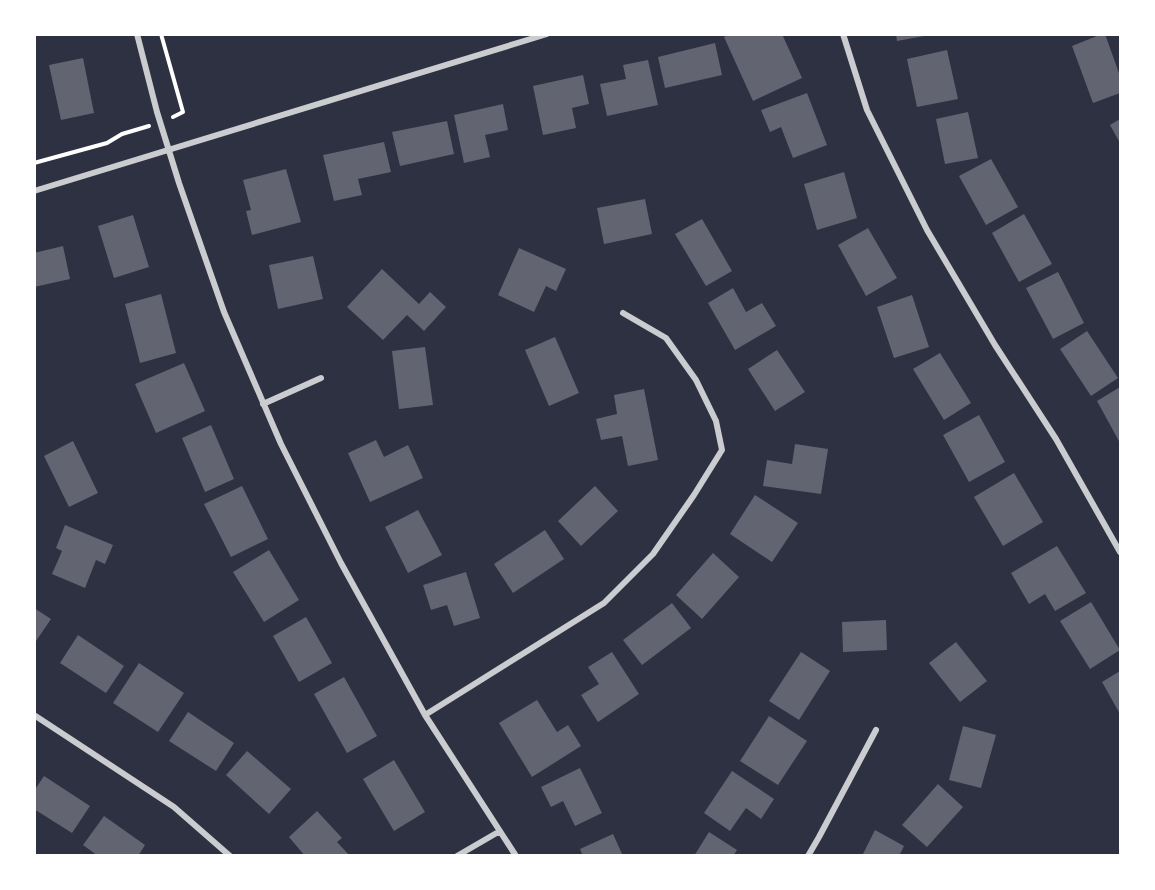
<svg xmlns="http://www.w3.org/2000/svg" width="1155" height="890" font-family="'Source Serif 4',serif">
	<rect width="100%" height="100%" fill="#2d3142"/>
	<path fill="#626471" d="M730 34H782L802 78 753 101 724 37Z
		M896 34H924V36L897 41Z
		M1102 34H1105L1120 76V93L1093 103 1072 46Z
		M715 43 722 75 665 88 658 57Z
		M947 50 958 99 917 107 907 59Z
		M83 58 94 113 61 120 49 65Z
		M648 60 658 105 607 116 600 84 626 79 623 65Z
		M583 75 589 104 572 108 576 128 543 135 533 86Z
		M807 93 827 145 793 158 781 127 770 132 761 110Z
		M503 104 508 130 485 135 490 157 464 163 454 115Z
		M968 112 978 158 945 164 936 119Z
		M1120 119V143L1110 125Z
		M447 121 454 154 400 166 392 132Z
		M384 142 391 172 358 179 362 195 334 201 323 155Z
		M991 159 1018 207 986 225 959 176Z
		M286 169 301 222 252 235 246 211 251 210 243 180Z
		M844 172 857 218 817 230 804 184Z
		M645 199 652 234 604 244 597 208Z
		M1024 214 1052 264 1019 282 992 233Z
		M133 215 149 267 114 278 98 226Z
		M702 219 732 271 706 286 675 234Z
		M868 228 897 278 866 296 838 245Z
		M63 246 70 279 34 287V253Z
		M519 248 566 269 556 291 546 286 534 312 498 295Z
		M313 256 323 299 278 309 269 265Z
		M382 269 419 304 430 292 446 307 424 331 407 315 383 340 347 307Z
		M1058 272 1084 323 1053 339 1026 288Z
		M733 288 746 312 762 303 776 326 735 350 708 303Z
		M161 294 176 353 140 363 125 304Z
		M912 295 929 347 894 358 877 307Z
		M1087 331 1118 378 1091 396 1060 349Z
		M555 337 579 393 549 406 525 350Z
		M425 347 433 405 399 409 392 351Z
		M777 350 805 392 775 411 748 369Z
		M940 353 971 403 944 420 913 369Z
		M184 363 205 411 156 433 135 384Z
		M1120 387V443L1097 401Z
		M644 389 658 460 628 466 622 436 601 440 596 419 617 414 614 395Z
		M979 415 1005 462 969 482 943 435Z
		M211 425 234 479 205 492 182 438Z
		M376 440 384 457 408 445 423 478 370 502 348 453Z
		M73 441 98 493 69 507 44 456Z
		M795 444 828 449 821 494 763 486 767 460 792 464Z
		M1014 473 1043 522 1003 546 974 497Z
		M242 486 268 539 231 557 204 504Z
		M595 486 618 511 581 546 558 521Z
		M755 495 798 523 772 562 730 534Z
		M418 510 442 555 408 573 385 527Z
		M65 525 113 545 105 564 96 560 85 588 52 574 62 551 56 548Z
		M545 530 564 559 513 593 494 564Z
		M1057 546 1086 593 1055 611 1045 594 1029 604 1011 573Z
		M269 550 299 600 264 622 233 572Z
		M713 553 739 577 702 619 676 595Z
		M466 572 480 618 454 626 447 605 431 610 423 585Z
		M1091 602 1120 650 1090 669 1060 621Z
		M672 603 691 628 642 665 623 640Z
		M34 608 51 619 34 644Z
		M306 617 332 663 299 682 273 636Z
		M886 620 887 650 843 652 842 622Z
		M78 635 124 666 106 693 60 663Z
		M956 642 987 681 960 702 929 663Z
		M612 652 639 694 598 722 581 695 599 684 588 667Z
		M801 652 830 671 799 720 769 701Z
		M139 663 184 693 158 732 113 703Z
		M1120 671V714L1102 682Z
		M344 677 377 736 347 753 314 694Z
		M537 700 557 732 568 725 581 746 532 777 499 723Z
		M188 712 234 743 216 771 169 741Z
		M769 716 807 741 778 785 740 761Z
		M963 726 996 735 981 788 949 780Z
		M247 751 291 789 269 814 226 775Z
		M394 760 425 812 394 831 363 779Z
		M580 768 602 813 575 826 563 801 551 807 541 787Z
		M732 771 774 799 761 819 746 808 730 831 704 813Z
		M44 776 90 806 72 833 34 809V791Z
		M938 784 963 807 927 847 902 825Z
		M317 811 342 838 337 842 350 856H305L289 837Z
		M104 816 145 845 138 856H98L83 845Z
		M875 830 904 846 899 856H862Z
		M709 832 737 850 733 856H694Z
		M613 834 623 856H583L580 849Z"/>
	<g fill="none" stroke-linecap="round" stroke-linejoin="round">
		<path stroke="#fff" stroke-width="4" d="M161 34 183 112 173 117
			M34 163 107 143 122 134 149 126"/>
		<path stroke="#caccd0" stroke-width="6" d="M137 34 157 112 179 183 224 312 281 444 341 563 425 715 516 856
			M843 34 867 110 927 230 995 345 1056 439 1120 552
			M34 191 547 34
			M263 404 321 378
			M34 715 174 807 230 856
			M425 715 604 603 653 554 694 495 722 450 716 421 696 380 666 338 623 313
			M457 856 500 831
			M808 856 819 837 876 730"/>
	</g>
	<rect width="1155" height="890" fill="none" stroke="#ffffff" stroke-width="72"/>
</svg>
